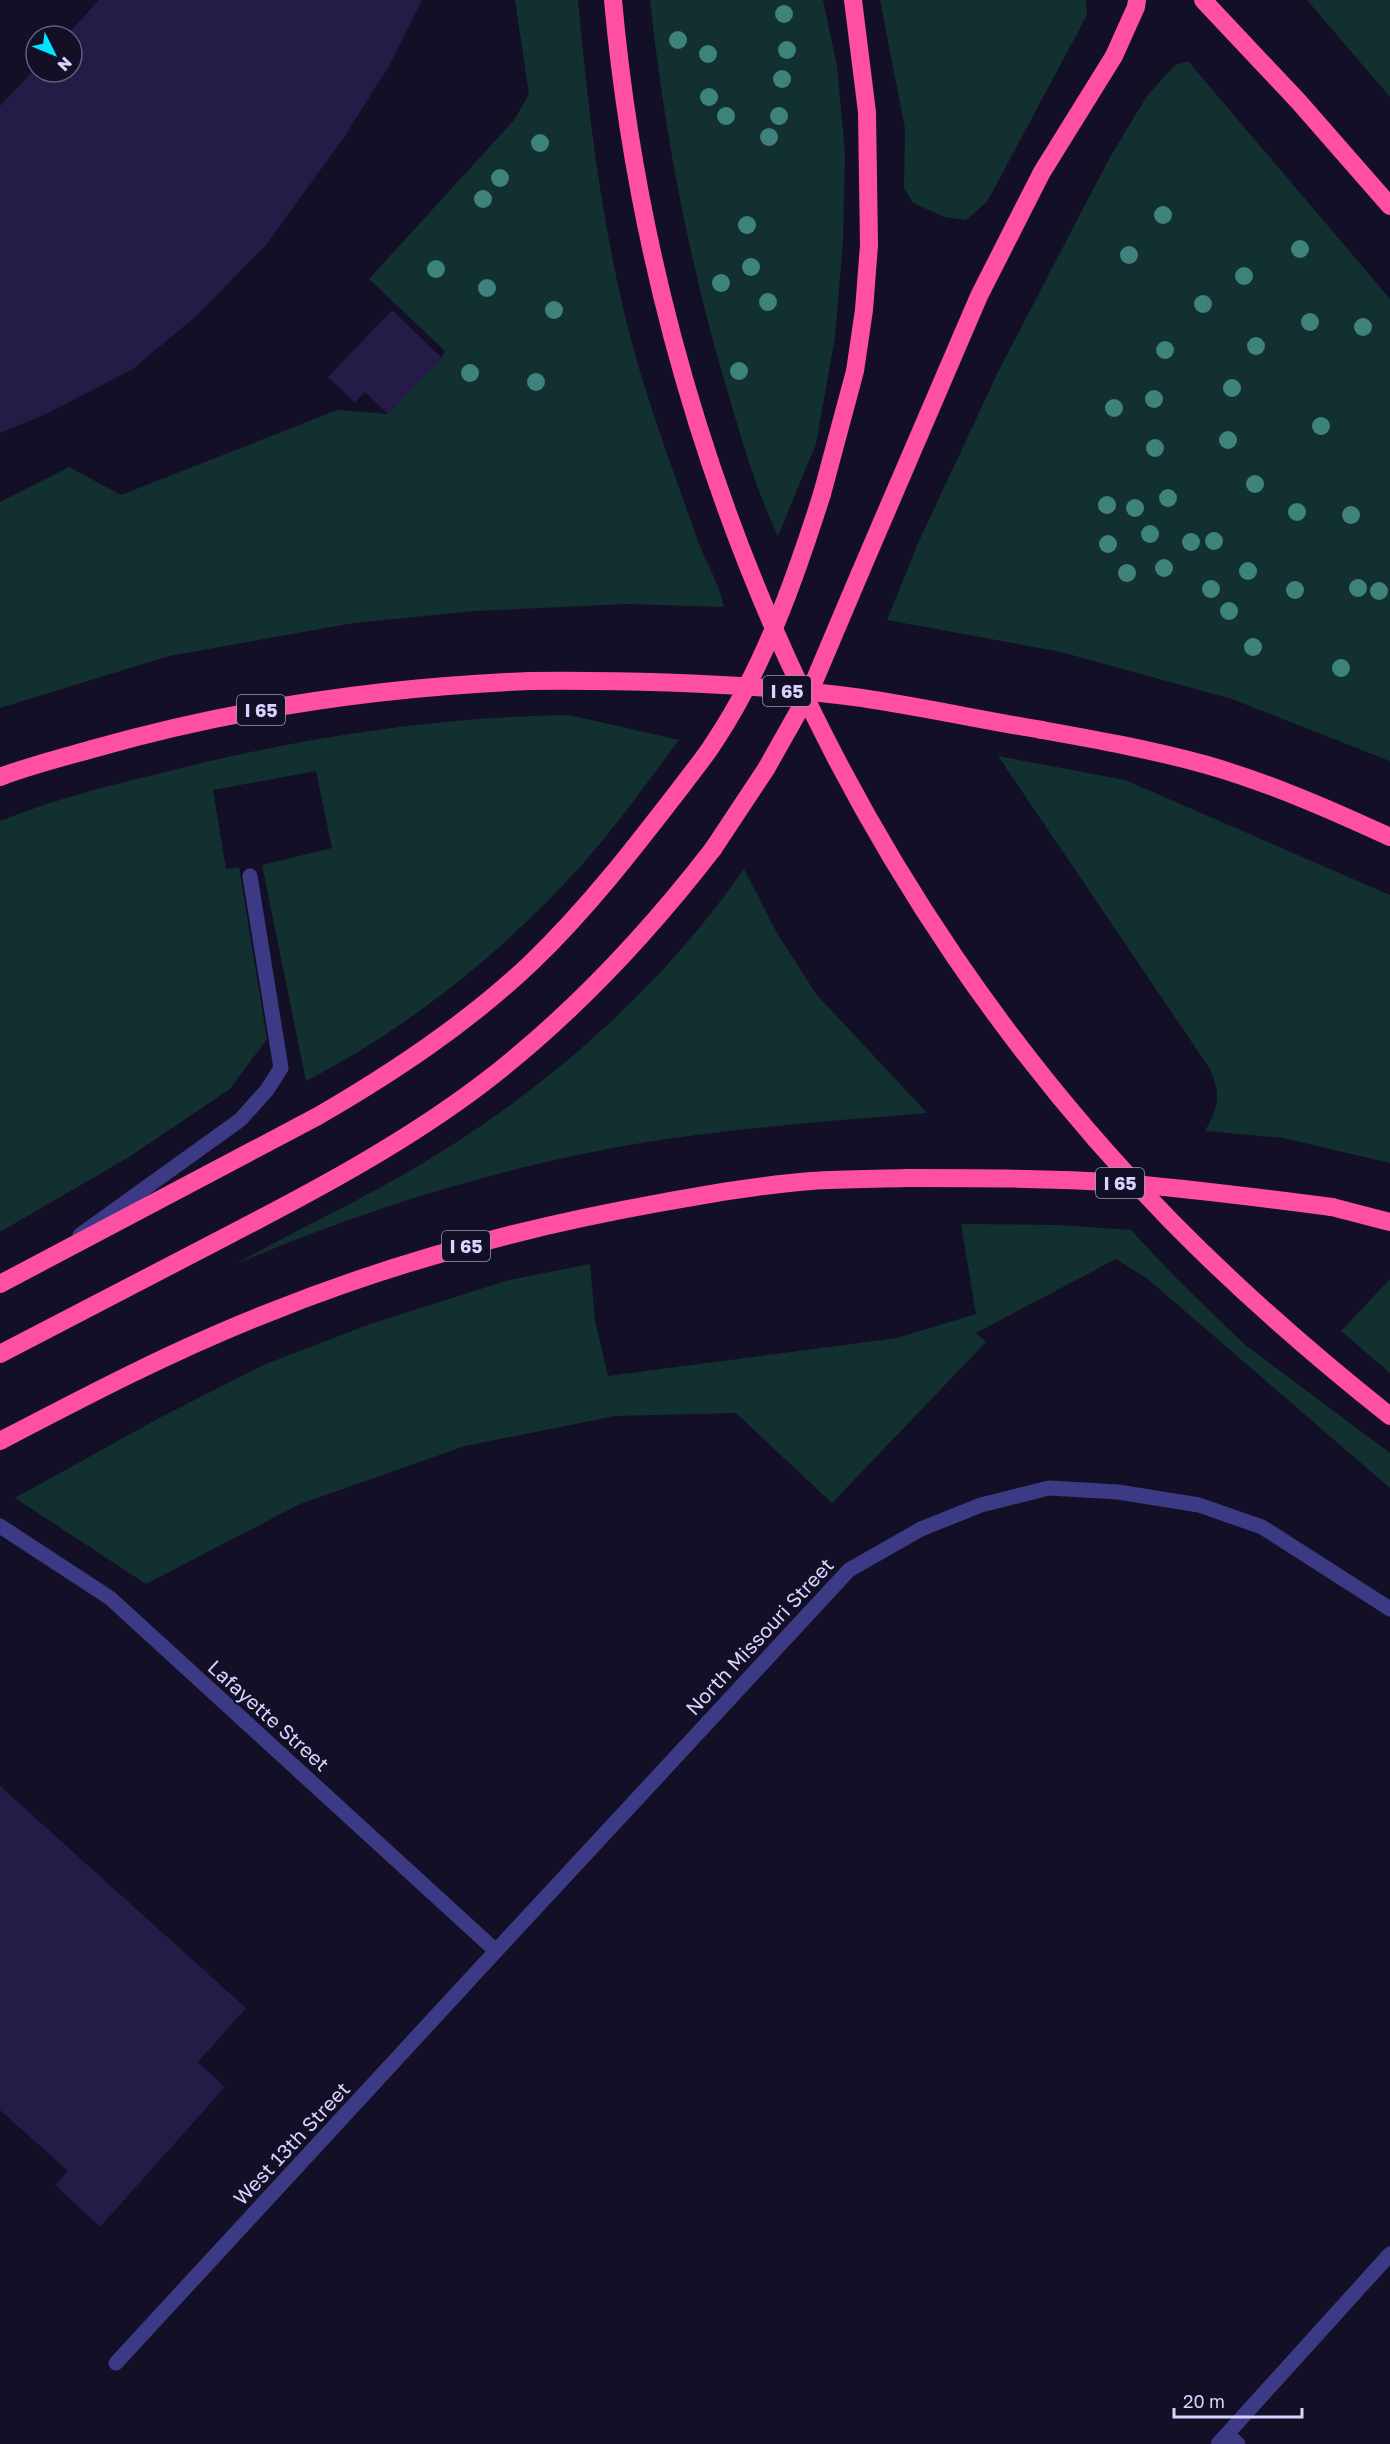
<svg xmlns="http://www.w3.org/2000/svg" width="1390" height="2444" font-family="'Golos Text',sans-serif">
	<rect width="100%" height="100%" fill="#130f26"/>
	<path fill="#12302f" d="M515 0H578C589 119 603 239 635 354 653 418 677 481 699 544 707 565 720 585 724 607L627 604 475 611 354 623 169 656 0 708V502L69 467 121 495 337 410 388 414 441 358 445 351 369 279 514 120 529 94Z
		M650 0H823L837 66 845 153 843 241 835 337 816 444 778 536C754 486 739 430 723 376 687 252 664 129 650 0Z
		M880 0H1086L1087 15 987 202 966 220 944 217 913 203 904 188 905 129Z
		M1307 0H1390V97Z
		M1188 61 1390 299V761L1232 699 1061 652 887 620 919 541 999 370 1110 157 1147 96 1175 65Z
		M569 715 679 740C649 780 620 821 587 859 508 948 412 1026 306 1081L262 865 332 848 316 771 213 790 226 869 239 867 267 1039 230 1089 129 1157 0 1232V821C52 800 107 786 161 773 294 739 431 717 569 715Z
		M998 756 1125 780 1390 895V1163L1283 1138 1205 1131C1219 1106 1221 1095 1210 1069Z
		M744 869 777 933 816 994 927 1113C831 1121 736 1128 641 1143 503 1166 365 1209 236 1264 294 1231 355 1203 413 1169 542 1093 658 992 744 869Z
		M961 1224 1057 1225 1131 1230 1173 1275 1244 1344 1390 1453V1488L1149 1280 1116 1259 976 1333 986 1342 832 1503 736 1413 615 1416 465 1446 300 1504 146 1584 15 1498 161 1417 266 1364 370 1324 509 1280 590 1264 595 1321 608 1376 897 1338 976 1314Z
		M1390 1279V1373L1341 1331Z"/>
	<path fill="#241b47" d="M99 0H422L392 61 345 136 266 245 196 316 133 369 44 415 0 433V106L36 68V72H72V36H66Z
		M392 310 442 358 388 414 365 392 355 403 328 377Z
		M0 1786 246 2008 198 2062 225 2087 100 2227 55 2185 68 2171 0 2110Z"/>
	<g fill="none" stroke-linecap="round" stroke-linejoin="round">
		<path stroke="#3d3a85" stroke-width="15" d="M80 1235 240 1120 267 1090 281 1068 250 876
			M0 1526 110 1598 496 1951 849 1570 921 1529 981 1505 1049 1488 1118 1492 1199 1505 1262 1527 1390 1609
			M1227 2434 1238 2444
			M1218 2444 1390 2254"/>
		<path stroke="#3d3a85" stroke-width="15" d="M116 2363 496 1951"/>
		<path stroke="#ff4fa3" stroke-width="18" d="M613 0C654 455 851 895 1172 1222 1240 1291 1313 1355 1390 1416
			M1203 0 1299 102 1390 206
			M822 494 855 371 864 310 869 245 867 112 853 0
			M860 573 979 296 1042 172 1114 56 1136 7 1137 0
			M1042 730C1098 740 1153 750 1207 765 1270 783 1331 810 1390 837
			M0 777C31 765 64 757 96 748 237 708 383 687 529 681
			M1332 1207 1390 1222
			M0 1284 318 1116C394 1072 468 1023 532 962 588 908 635 847 682 786
			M0 1354C76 1314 153 1275 229 1235 316 1190 404 1143 482 1084 571 1016 645 937 713 849
			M0 1441C88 1395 176 1349 268 1313 394 1262 525 1227 659 1203 709 1194 760 1185 811 1181 843 1179 875 1179 907 1178"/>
		<path stroke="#ff4fa3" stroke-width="18" d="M529 681C640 680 752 683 862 698 922 707 982 720 1042 730
			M682 786C693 771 705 757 715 741 764 667 795 579 822 494
			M713 849 766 769 810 691 860 573
			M907 1178C978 1178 1051 1178 1122 1183 1193 1189 1262 1198 1332 1207"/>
	</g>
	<g fill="#3d827b">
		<circle cx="784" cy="14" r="9"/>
		<circle cx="678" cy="40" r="9"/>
		<circle cx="787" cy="50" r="9"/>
		<circle cx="708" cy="54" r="9"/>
		<circle cx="782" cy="79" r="9"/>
		<circle cx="709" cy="97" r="9"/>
		<circle cx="726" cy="116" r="9"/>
		<circle cx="779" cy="116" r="9"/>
		<circle cx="769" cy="137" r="9"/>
		<circle cx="540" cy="143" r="9"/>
		<circle cx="500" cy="178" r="9"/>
		<circle cx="483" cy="199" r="9"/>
		<circle cx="1163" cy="215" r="9"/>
		<circle cx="747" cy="225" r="9"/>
		<circle cx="1300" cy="249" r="9"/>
		<circle cx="1129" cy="255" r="9"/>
		<circle cx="751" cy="267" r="9"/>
		<circle cx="436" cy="269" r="9"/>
		<circle cx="1244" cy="276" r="9"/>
		<circle cx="721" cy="283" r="9"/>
		<circle cx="487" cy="288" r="9"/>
		<circle cx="768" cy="302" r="9"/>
		<circle cx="1203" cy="304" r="9"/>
		<circle cx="554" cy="310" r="9"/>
		<circle cx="1310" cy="322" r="9"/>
		<circle cx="1363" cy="327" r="9"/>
		<circle cx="1256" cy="346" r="9"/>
		<circle cx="1165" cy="350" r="9"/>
		<circle cx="739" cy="371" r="9"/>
		<circle cx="470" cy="373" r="9"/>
		<circle cx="536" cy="382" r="9"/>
		<circle cx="1232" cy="388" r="9"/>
		<circle cx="1154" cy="399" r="9"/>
		<circle cx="1114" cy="408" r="9"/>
		<circle cx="1321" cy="426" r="9"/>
		<circle cx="1228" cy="440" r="9"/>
		<circle cx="1155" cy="448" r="9"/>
		<circle cx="1255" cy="484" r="9"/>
		<circle cx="1168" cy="498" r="9"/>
		<circle cx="1107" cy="505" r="9"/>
		<circle cx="1135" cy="508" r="9"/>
		<circle cx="1297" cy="512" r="9"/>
		<circle cx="1351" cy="515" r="9"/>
		<circle cx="1150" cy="534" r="9"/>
		<circle cx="1214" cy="541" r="9"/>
		<circle cx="1191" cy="542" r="9"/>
		<circle cx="1108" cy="544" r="9"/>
		<circle cx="1164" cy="568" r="9"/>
		<circle cx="1248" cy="571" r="9"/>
		<circle cx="1127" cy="573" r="9"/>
		<circle cx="1358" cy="588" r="9"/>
		<circle cx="1211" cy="589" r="9"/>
		<circle cx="1295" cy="590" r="9"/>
		<circle cx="1379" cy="591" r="9"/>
		<circle cx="1229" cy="611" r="9"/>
		<circle cx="1253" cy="647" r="9"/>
		<circle cx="1341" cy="668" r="9"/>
	</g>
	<g text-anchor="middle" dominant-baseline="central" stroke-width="4.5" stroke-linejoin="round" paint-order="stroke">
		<g fill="#130f26" stroke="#9e99be" stroke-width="1.5">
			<rect x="763" y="676" width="48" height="30" rx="4.5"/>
			<rect x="237" y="695" width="48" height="30" rx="4.5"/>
			<rect x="1096" y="1168" width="48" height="30" rx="4.5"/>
			<rect x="442" y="1231" width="48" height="30" rx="4.5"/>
		</g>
		<g font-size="18" font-weight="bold" fill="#d9d4ff">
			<text x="787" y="691">I 65</text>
			<text x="261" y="710">I 65</text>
			<text x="1120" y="1183">I 65</text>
			<text x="466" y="1246">I 65</text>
		</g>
		<g font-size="20" fill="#d9d4ff" stroke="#130f26">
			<text transform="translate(759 1636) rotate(-47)">North Missouri Street</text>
			<text transform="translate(269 1715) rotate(42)">Lafayette Street</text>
			<text transform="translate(291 2143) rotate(-47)">West 13th Street</text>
		</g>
	</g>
	<g transform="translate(54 54) rotate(133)"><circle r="28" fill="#130f26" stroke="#625e7d" stroke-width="1.5"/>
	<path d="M0-4.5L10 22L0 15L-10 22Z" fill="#00e5ff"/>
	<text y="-9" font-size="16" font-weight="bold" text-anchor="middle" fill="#d9d4ff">N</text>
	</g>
	<path d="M1174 2408v9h128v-9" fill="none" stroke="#d9d4ff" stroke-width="3"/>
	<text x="1183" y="2408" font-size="18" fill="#d9d4ff" stroke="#130f26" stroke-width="4.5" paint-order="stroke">20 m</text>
</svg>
